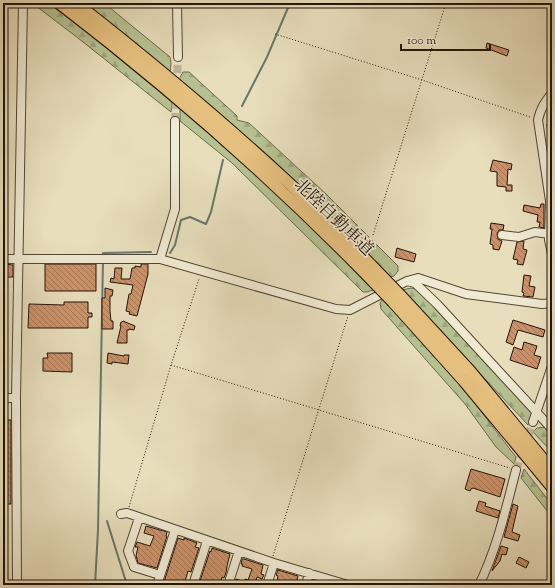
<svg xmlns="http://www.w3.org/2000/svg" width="555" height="588" font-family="'Sorts Mill Goudy','Noto Serif JP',serif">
	<defs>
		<pattern id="forest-firs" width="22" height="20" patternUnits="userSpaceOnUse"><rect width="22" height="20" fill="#b6c191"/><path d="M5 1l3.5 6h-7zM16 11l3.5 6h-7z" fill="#9ca57c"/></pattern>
		<pattern id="building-back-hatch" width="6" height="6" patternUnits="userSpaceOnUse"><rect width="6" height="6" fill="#cd9269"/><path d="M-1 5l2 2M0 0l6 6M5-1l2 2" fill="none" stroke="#a67655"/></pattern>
	</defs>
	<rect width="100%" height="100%" fill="#e8debc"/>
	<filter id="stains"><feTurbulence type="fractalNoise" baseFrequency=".005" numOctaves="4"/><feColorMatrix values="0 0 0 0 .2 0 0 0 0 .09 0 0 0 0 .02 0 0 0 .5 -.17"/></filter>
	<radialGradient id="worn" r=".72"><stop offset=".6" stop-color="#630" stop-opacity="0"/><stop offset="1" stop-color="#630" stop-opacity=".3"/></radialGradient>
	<path fill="url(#forest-firs)" stroke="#6c6a4e" d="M32 3H48L88 33 172 102 171 112 78 38Z
		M83 3H104L170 57 171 63 170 73Z
		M183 72H189L237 116V120L249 123 326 194 398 266V271L394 276 390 277 286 173 179 79Z
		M180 108 270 187 315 230 373 290 367 292H363L232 163 180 121Z
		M411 288 416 289 430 303 531 412 533 415 528 425 402 290Z
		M383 299 459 383 516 457 514 464 496 447 465 404 381 309 380 303Z
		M546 427 552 434V452L533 432 537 428Z
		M524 469 552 505V517L521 478Z"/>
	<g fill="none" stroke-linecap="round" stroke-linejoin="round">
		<path stroke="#68786d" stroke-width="2" d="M242 106 267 57 290 3
			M170 253 175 245 181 220 190 217 206 224 211 212 223 160
			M103 256V253L151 252
			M107 521 127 585
			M95 585 98 530 103 260"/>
	</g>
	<path fill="url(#building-back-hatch)" stroke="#21130a" d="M487 43 509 50 507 56 486 48Z
		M552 123V144H549L547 124Z
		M493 160 512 164 511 170 508 169 507 185H512V191H506V187L497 186V172L490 171Z
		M541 204H544V228L539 227 540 222H537L538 215 523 211 524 205 540 208Z
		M491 223 504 225 503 230H499L497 234 498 239 502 241 499 250 493 249V245L490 244 492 229H490Z
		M524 241 523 249 527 250 523 265 517 264 518 260 513 259 517 242Z
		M397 248 416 254 414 262 395 257Z
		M3 264 13 265V277H3Z
		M45 264H96V291H45Z
		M141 264H148V274L137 316 129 314 130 312 126 311 129 294H131L133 285 110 282 111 278 114 279 115 268H122L121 279H130L132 268H135V266L141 267Z
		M524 275 531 276 529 286 535 287 533 297 523 296 524 293 522 292Z
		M105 288 113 290 112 296H110V311L111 321H113V329H102V298H105Z
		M64 302H88V313H92V317H88V328H28L29 304 64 305Z
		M513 320 545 330 543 337 518 330 513 345 506 342Z
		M123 321 135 326 134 330 129 329V330H127V343H117L121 326H120L121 322H122Z
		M524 342 537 346 534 355 541 357 537 369 510 360 514 347 522 350Z
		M47 353H72V372L43 371V358H48Z
		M108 353 124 356V355H129L128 364 112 362V364L107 363Z
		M3 420H11V504H3Z
		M471 469 505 479 500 497 473 488 471 489 470 491 465 489Z
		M479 501 486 503 485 506 500 511 498 518 476 511Z
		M513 504 518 506 512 532 520 535 518 541 504 537Z
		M146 526 167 532 166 536H167L157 568 138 563 136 556 138 547H135L137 542 150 546 154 536 144 533Z
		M178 538 184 540V538L197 543 195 547 199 548 191 572 188 571 184 585 175 583 174 585H163Z
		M501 546 508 548 506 555 502 554 500 561 492 571Z
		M212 548 230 554 227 566 226 573 224 578 222 577 220 585H201L202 582 200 581 210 551 211 552Z
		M519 557 529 562 526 568 516 563Z
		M242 559H244L263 565 261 574 264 575 262 579 257 577 255 585H234L236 579 245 582V579L248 580 252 569 242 566 243 564H241Z
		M278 570 298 576 296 585H276L278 576 276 575Z"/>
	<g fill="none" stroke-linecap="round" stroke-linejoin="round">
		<path stroke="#c0b598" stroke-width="8" stroke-dasharray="8 4" stroke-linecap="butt" d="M175 121 178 57
			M516 470 533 422"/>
		<g stroke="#534636" stroke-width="10">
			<path id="minor" d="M177 3 178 57
				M552 93C545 102 540 109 538 120L550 201 549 240 552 254
				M502 235 519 237 535 232 550 234
				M3 259H160L336 309 350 310 407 281 415 283 437 304 552 429
				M160 259 175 209V121
				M407 281 418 278 466 294 542 304 552 303
				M3 398H16
				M533 422 552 366
				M121 514 127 513 274 563 348 585
				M139 518 128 551 134 567 160 575
				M17 585 16 398 23 3
				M157 585 175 530
				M193 585 207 541
				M228 585 239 551
				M267 585 274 563
				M306 585 309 573
				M479 585C497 549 506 508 516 470"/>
		</g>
		<g stroke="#21130a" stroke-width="13">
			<path id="highway" d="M59 3C167 86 269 175 364 272
				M76 3C150 61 222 121 291 185 318 211 344 238 371 265
				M400 295 470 371 552 470
				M393 302 464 381 552 487"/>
		</g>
		<path stroke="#21130a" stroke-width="1" stroke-dasharray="1 2" stroke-linecap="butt" d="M275 34 422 80 530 117
			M373 235 446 3
			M171 365 510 468
			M129 507 171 365 199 279
			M273 556 348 316"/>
		<use href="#minor" stroke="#f0ead3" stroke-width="8"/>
		<use href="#highway" stroke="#e4bf7e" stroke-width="11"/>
		<g stroke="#21130a" stroke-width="13" stroke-linecap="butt">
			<path id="highway-bridge" d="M371 265 400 295
				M364 272 393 302"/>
		</g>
		<use href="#highway-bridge" stroke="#e4bf7e" stroke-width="11"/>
	</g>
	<g text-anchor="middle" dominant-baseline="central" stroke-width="3.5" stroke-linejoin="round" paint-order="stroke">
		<g font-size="17" fill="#21130a" stroke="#f0ead3">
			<text transform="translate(333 218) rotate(44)">北陸自動車道</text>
		</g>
	</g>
	<rect width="555" height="588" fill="none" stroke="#e8debc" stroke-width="16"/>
	<rect x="4" y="4" width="547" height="580" fill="none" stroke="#21130a" stroke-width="2"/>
	<rect x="8" y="8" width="539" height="572" fill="none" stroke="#21130a"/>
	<path d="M401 44v6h89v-6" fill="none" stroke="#21130a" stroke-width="2"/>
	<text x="407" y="44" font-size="12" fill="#21130a" stroke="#f0ead3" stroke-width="3" paint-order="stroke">100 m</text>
	<rect width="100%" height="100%" filter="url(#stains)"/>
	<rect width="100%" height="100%" fill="url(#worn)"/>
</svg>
